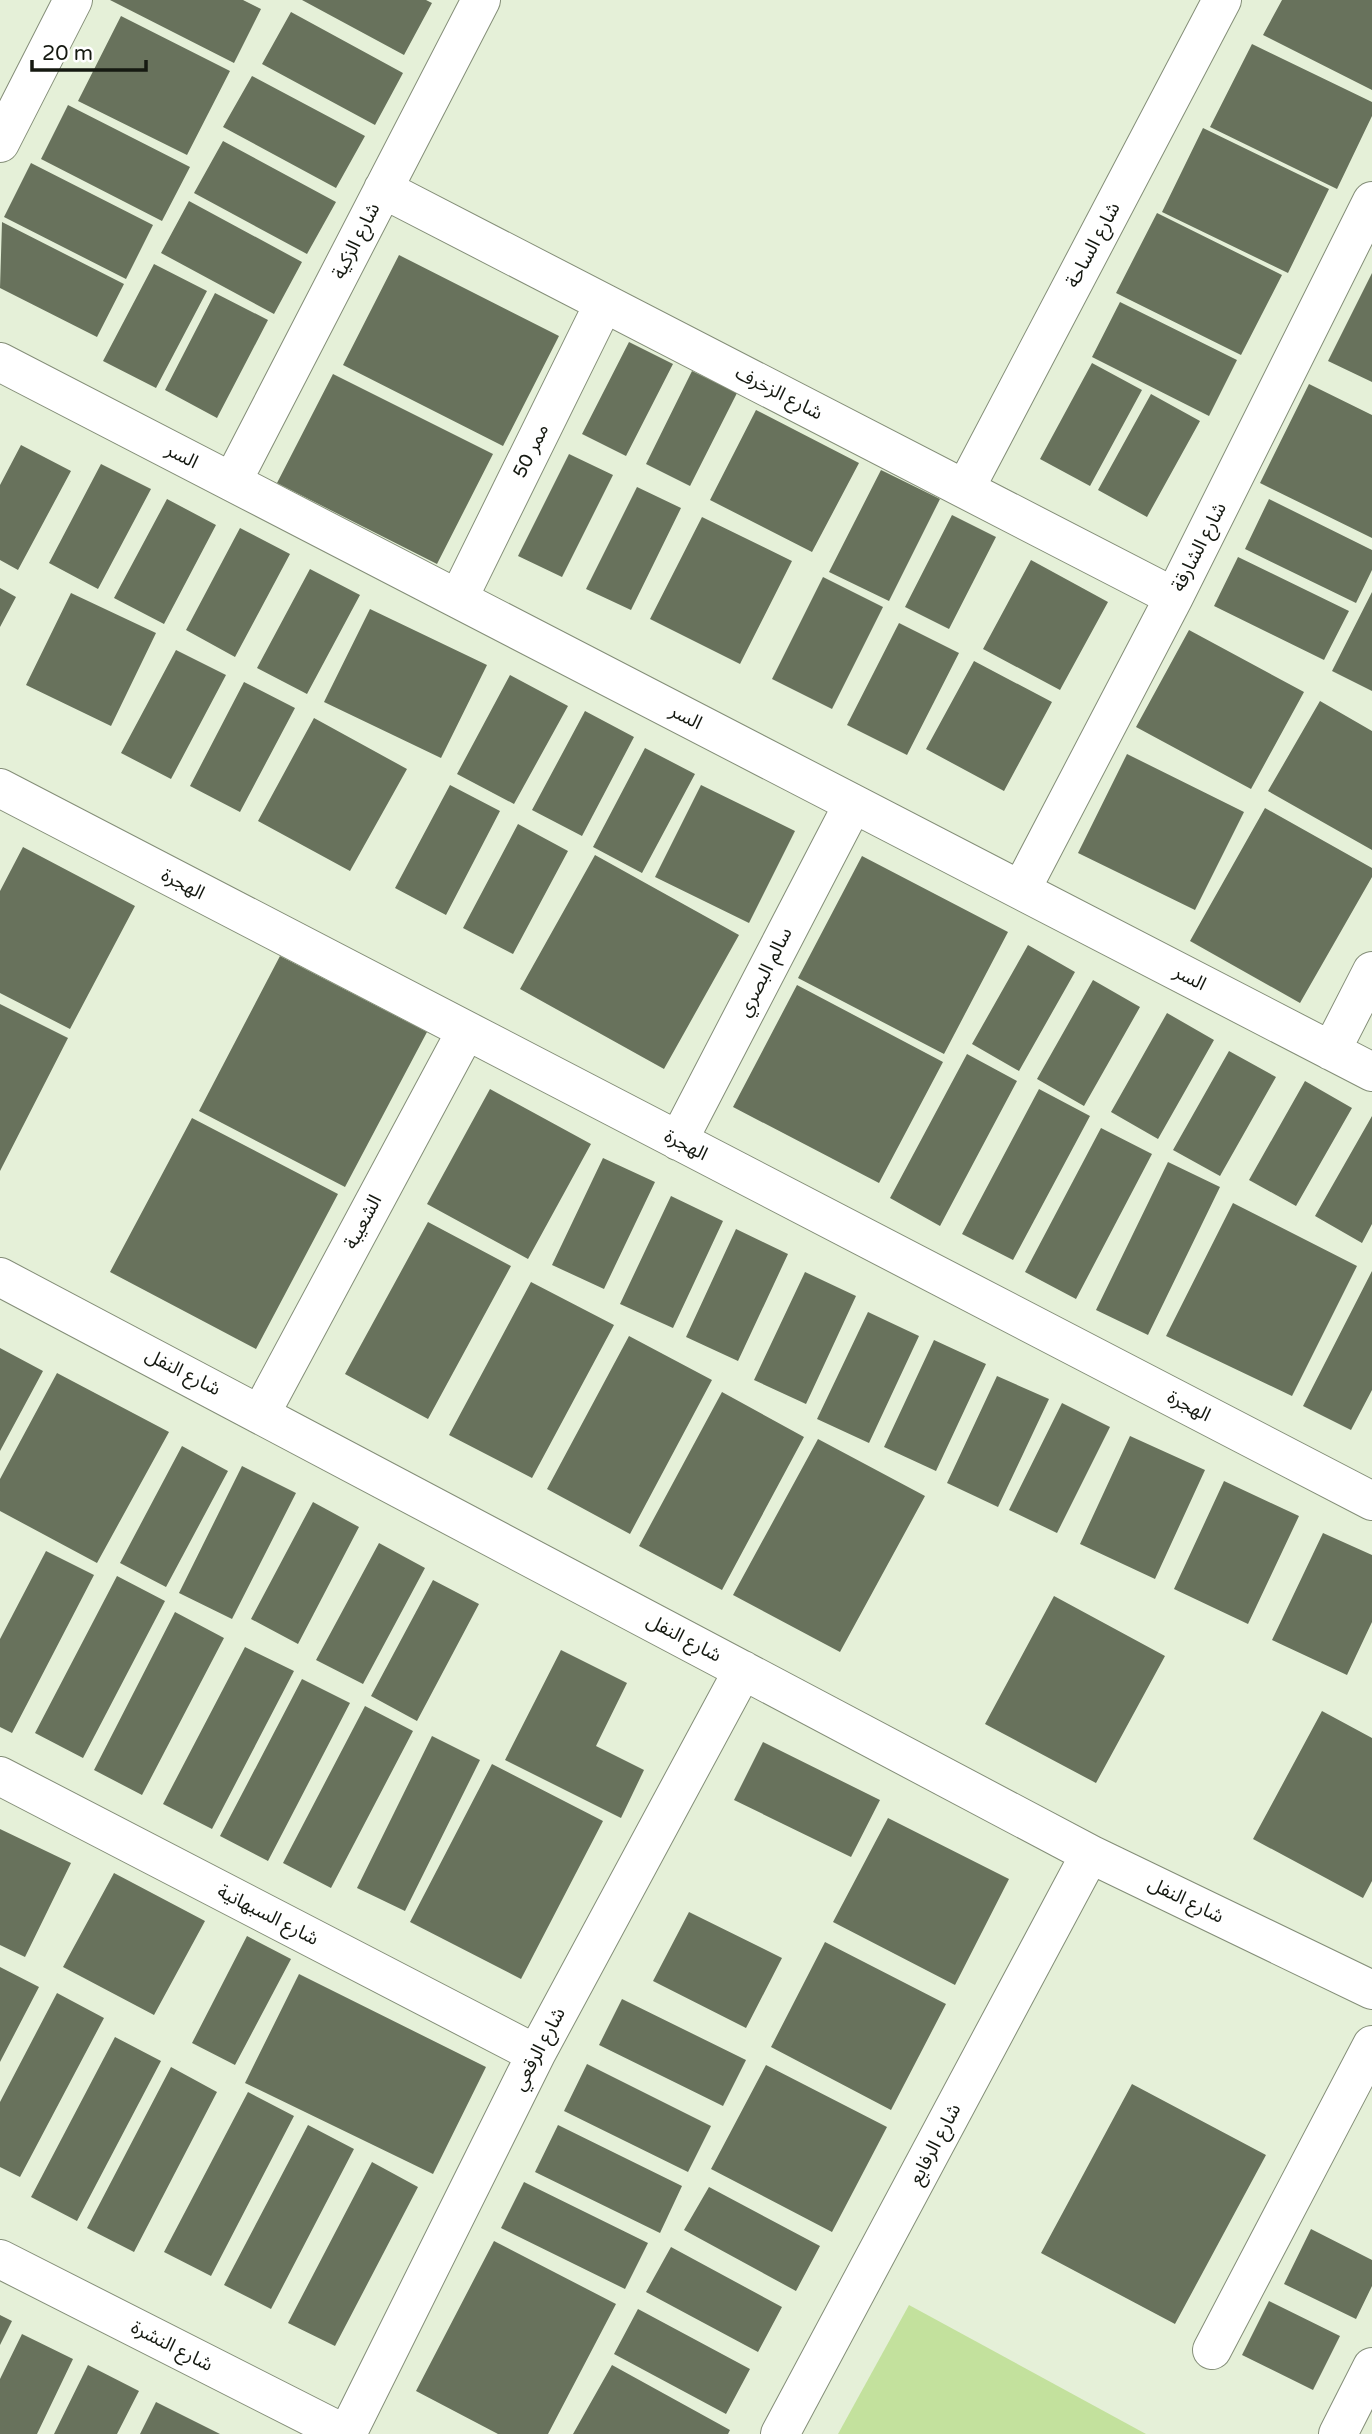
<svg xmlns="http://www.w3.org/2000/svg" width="1372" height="2434" font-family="'Varela Round','Noto Sans Arabic',sans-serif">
	<rect width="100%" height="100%" fill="#e5f0d8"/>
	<path fill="#c3e19d" d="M909 2305 1146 2434H838Z"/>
	<path fill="#68725c" d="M110 0H243L261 9 234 63Z
		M302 0H426L432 3 404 55Z
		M1282 0H1372V90L1263 35Z
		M291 12 403 73 375 125 262 64Z
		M121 16 230 71 187 155 78 101Z
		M1252 44 1372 102V116L1337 189 1210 127Z
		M252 76 365 136 336 188 223 127Z
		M68 105 190 167 162 221 41 159Z
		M1203 128 1329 189 1288 273 1162 212Z
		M223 141 336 202 307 254 194 193Z
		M31 163 153 225 126 279 4 217Z
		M189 201 302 262 274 314 161 253Z
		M1157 213 1282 275 1241 355 1116 293Z
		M2 222 124 284 97 337 0 288Z
		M399 255 559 336 503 446 343 365Z
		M154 264 207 291 156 388 103 361Z
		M1372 273V382L1328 361Z
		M215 293 268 320 217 418 165 390Z
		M1120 302 1237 360 1209 416 1092 357Z
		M629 342 673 364 626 456 582 434Z
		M1092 363 1142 390 1090 486 1040 459Z
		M692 371 737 393 690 486 646 464Z
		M333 374 493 454 437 564 277 483Z
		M1309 384 1372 415V538L1260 483Z
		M1151 394 1200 421 1147 517 1098 490Z
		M756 410 859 463 812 552 710 500Z
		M21 445 71 471 18 570 0 560V485Z
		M569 454 613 475 562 577 518 556Z
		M101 464 151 489 98 589 49 563Z
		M881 470 940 499 889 601 829 572Z
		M637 487 681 508 631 610 586 589Z
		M167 499 216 525 164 624 114 598Z
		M1269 499 1372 550V570L1356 603 1245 549Z
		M952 515 996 537 949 629 905 607Z
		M702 517 792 561 740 664 650 619Z
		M240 528 290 554 235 657 186 630Z
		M1238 557 1349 611 1324 660 1214 606Z
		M1031 560 1108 602 1060 690 983 649Z
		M310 569 360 595 307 694 257 668Z
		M823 577 883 607 832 709 772 679Z
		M0 588 16 597 0 627Z
		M1372 592V691L1332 671Z
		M71 593 156 633 111 726 26 685Z
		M370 609 487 665 441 758 324 702Z
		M899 623 959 653 907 755 847 725Z
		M1189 630 1304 692 1251 789 1136 727Z
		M176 650 226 675 171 779 121 753Z
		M974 661 1052 702 1004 791 926 749Z
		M510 675 568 706 514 804 457 774Z
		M244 682 295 708 240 812 190 786Z
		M1320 701 1372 731V850L1268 791Z
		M585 711 634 737 582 836 532 810Z
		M314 718 407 769 350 871 258 821Z
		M645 748 695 774 642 873 593 847Z
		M1127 754 1244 812 1195 910 1078 853Z
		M450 785 500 811 446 915 395 888Z
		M701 785 795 831 749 923 655 877Z
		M1265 808 1372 868V877L1300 1003 1190 941Z
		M518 824 568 851 513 954 463 928Z
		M23 847 135 906 70 1029 0 993V891Z
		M595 855 739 935 664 1069 520 989Z
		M862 856 1008 932 944 1054 798 978Z
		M1028 945 1075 972 1019 1071 972 1044Z
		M280 956 427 1032 345 1187 199 1111Z
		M1093 980 1140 1007 1084 1106 1037 1079Z
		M797 985 943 1062 879 1183 733 1107Z
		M0 1004 68 1038 0 1171Z
		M1167 1013 1214 1040 1158 1139 1111 1112Z
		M1229 1051 1276 1077 1220 1176 1173 1150Z
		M967 1054 1017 1081 940 1226 890 1198Z
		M1305 1081 1352 1108 1296 1206 1249 1180Z
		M490 1089 591 1144 528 1259 427 1204Z
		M1039 1089 1090 1116 1013 1260 962 1234Z
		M1372 1116V1224L1362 1243 1315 1216Z
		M192 1118 338 1194 256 1349 110 1272Z
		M1101 1128 1152 1154 1076 1299 1025 1272Z
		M603 1158 655 1182 604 1289 552 1265Z
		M1168 1162 1220 1187 1148 1335 1096 1310Z
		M671 1196 723 1221 673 1328 620 1304Z
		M1233 1203 1357 1266 1292 1396 1166 1336Z
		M428 1222 511 1266 428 1419 345 1374Z
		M736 1229 788 1254 738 1361 686 1337Z
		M1372 1271V1390L1351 1430 1303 1406Z
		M805 1272 856 1296 806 1404 754 1380Z
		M531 1282 614 1325 532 1478 449 1435Z
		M868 1312 919 1336 869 1443 817 1419Z
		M629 1336 712 1380 630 1534 547 1489Z
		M934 1340 986 1364 936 1471 884 1447Z
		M0 1348 43 1371 0 1451Z
		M57 1373 169 1432 97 1563 0 1511V1479Z
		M997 1376 1049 1399 998 1507 947 1483Z
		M722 1392 804 1437 722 1590 639 1546Z
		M1062 1403 1110 1427 1057 1533 1009 1510Z
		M1130 1436 1205 1470 1155 1579 1080 1544Z
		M818 1439 925 1496 840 1652 733 1595Z
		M182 1446 228 1471 166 1587 120 1563Z
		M242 1466 296 1493 232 1619 179 1593Z
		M1224 1481 1299 1516 1248 1624 1174 1589Z
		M313 1502 359 1527 298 1644 251 1619Z
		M1323 1533 1372 1555V1622L1347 1675 1272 1640Z
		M379 1543 425 1568 363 1684 316 1660Z
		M46 1551 94 1575 12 1733 0 1727V1639Z
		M117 1576 165 1601 83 1758 35 1733Z
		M433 1580 479 1604 417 1721 371 1696Z
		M1054 1596 1165 1656 1096 1783 985 1724Z
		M175 1612 224 1638 142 1795 94 1770Z
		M245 1647 294 1671 212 1829 163 1804Z
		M561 1650 627 1683 596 1746 644 1770 621 1818 505 1760Z
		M302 1679 350 1703 268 1861 220 1836Z
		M365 1706 413 1731 331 1888 283 1863Z
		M1322 1711 1372 1738V1881L1363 1898 1253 1839Z
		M432 1736 480 1760 405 1911 357 1888Z
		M763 1742 880 1800 851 1857 734 1800Z
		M492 1764 603 1821 521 1979 410 1922Z
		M888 1818 1009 1879 955 1985 833 1922Z
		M0 1829 71 1863 25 1957 0 1945Z
		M114 1873 205 1921 154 2015 63 1967Z
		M689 1912 782 1958 746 2028 653 1981Z
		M247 1936 291 1959 235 2065 192 2043Z
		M825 1942 946 2004 891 2110 771 2047Z
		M0 1967 39 1987 0 2062Z
		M299 1974 486 2067 433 2174 245 2083Z
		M57 1993 104 2018 20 2177 0 2167V2102Z
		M622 1999 746 2060 723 2106 599 2045Z
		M115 2037 161 2061 77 2221 31 2197Z
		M587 2064 711 2126 688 2172 564 2111Z
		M766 2065 887 2127 832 2232 711 2169Z
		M171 2067 217 2092 134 2252 87 2228Z
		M1132 2084 1266 2155 1175 2324 1041 2253Z
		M248 2092 294 2116 211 2276 164 2252Z
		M308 2125 354 2149 271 2309 224 2285Z
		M558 2125 682 2186 660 2233 535 2172Z
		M372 2162 418 2187 335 2346 288 2323Z
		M524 2182 648 2243 625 2289 501 2228Z
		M709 2187 820 2246 796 2291 684 2230Z
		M1311 2229 1372 2260V2286L1356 2319 1284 2284Z
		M494 2241 616 2304 548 2434H498L416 2391Z
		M671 2247 782 2307 758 2352 646 2292Z
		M1269 2301 1340 2336 1313 2390 1242 2355Z
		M638 2309 750 2369 726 2414 614 2354Z
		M0 2315 12 2321 0 2345Z
		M22 2334 73 2359 37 2434H0V2379Z
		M88 2365 139 2391 117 2434H54Z
		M612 2365 730 2430 728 2434H573Z
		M156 2402 220 2434H140Z"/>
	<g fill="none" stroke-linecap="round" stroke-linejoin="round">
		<g stroke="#848e78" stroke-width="40">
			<path id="minor" d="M0 143 73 0
				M383 189 1174 597
				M0 362 1372 1072
				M232 482 481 0
				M965 489 1222 0
				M458 599 604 303
				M0 788 1372 1501
				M1021 890 1174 597 1372 201
				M1331 1051 1372 971
				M678 1141 853 804
				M0 1277 1090 1854 1372 1990
				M261 1413 466 1031
				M0 1776 536 2054
				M0 2259 345 2434
				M1212 2350 1372 2045
				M347 2434 536 2054 743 1670
				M780 2434 1090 1854
				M1338 2434 1372 2367"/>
		</g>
		<use href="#minor" stroke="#fff" stroke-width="38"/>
	</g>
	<g text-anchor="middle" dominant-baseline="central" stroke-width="6" stroke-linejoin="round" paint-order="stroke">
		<g font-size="19" fill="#151911" stroke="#fff">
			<text transform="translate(356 241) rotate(-63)">شارع الزكية</text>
			<text transform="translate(1093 245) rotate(-62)">شارع الساحة</text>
			<text transform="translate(779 393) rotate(27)">شارع الزخرف</text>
			<text transform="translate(531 451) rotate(-64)">ممر 50</text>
			<text transform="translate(182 456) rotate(27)">السر</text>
			<text transform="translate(1199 547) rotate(-63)">شارع الشارقة</text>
			<text transform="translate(686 717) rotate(27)">السر</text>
			<text transform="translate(183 884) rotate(27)">الهجرة</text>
			<text transform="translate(765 972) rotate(-63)">سالم البصري</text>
			<text transform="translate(1190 978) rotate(27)">السر</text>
			<text transform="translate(686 1145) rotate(27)">الهجرة</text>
			<text transform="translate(363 1222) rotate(-62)">الشعيبة</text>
			<text transform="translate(183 1372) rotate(27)">شارع النفل</text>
			<text transform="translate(1189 1406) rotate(27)">الهجرة</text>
			<text transform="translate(684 1638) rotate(28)">شارع النفل</text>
			<text transform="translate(1186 1900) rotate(26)">شارع النفل</text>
			<text transform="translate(268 1915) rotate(27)">شارع السبهانية</text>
			<text transform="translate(539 2049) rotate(-62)">شارع الرقعي</text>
			<text transform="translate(935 2144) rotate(-62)">شارع الرفايع</text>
			<text transform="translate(172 2346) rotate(27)">شارع النشرة</text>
		</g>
	</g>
	<path d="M32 60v10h114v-10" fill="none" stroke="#151911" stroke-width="3.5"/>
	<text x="42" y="60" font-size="21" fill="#151911" stroke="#ffffff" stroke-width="5" paint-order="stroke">20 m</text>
</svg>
